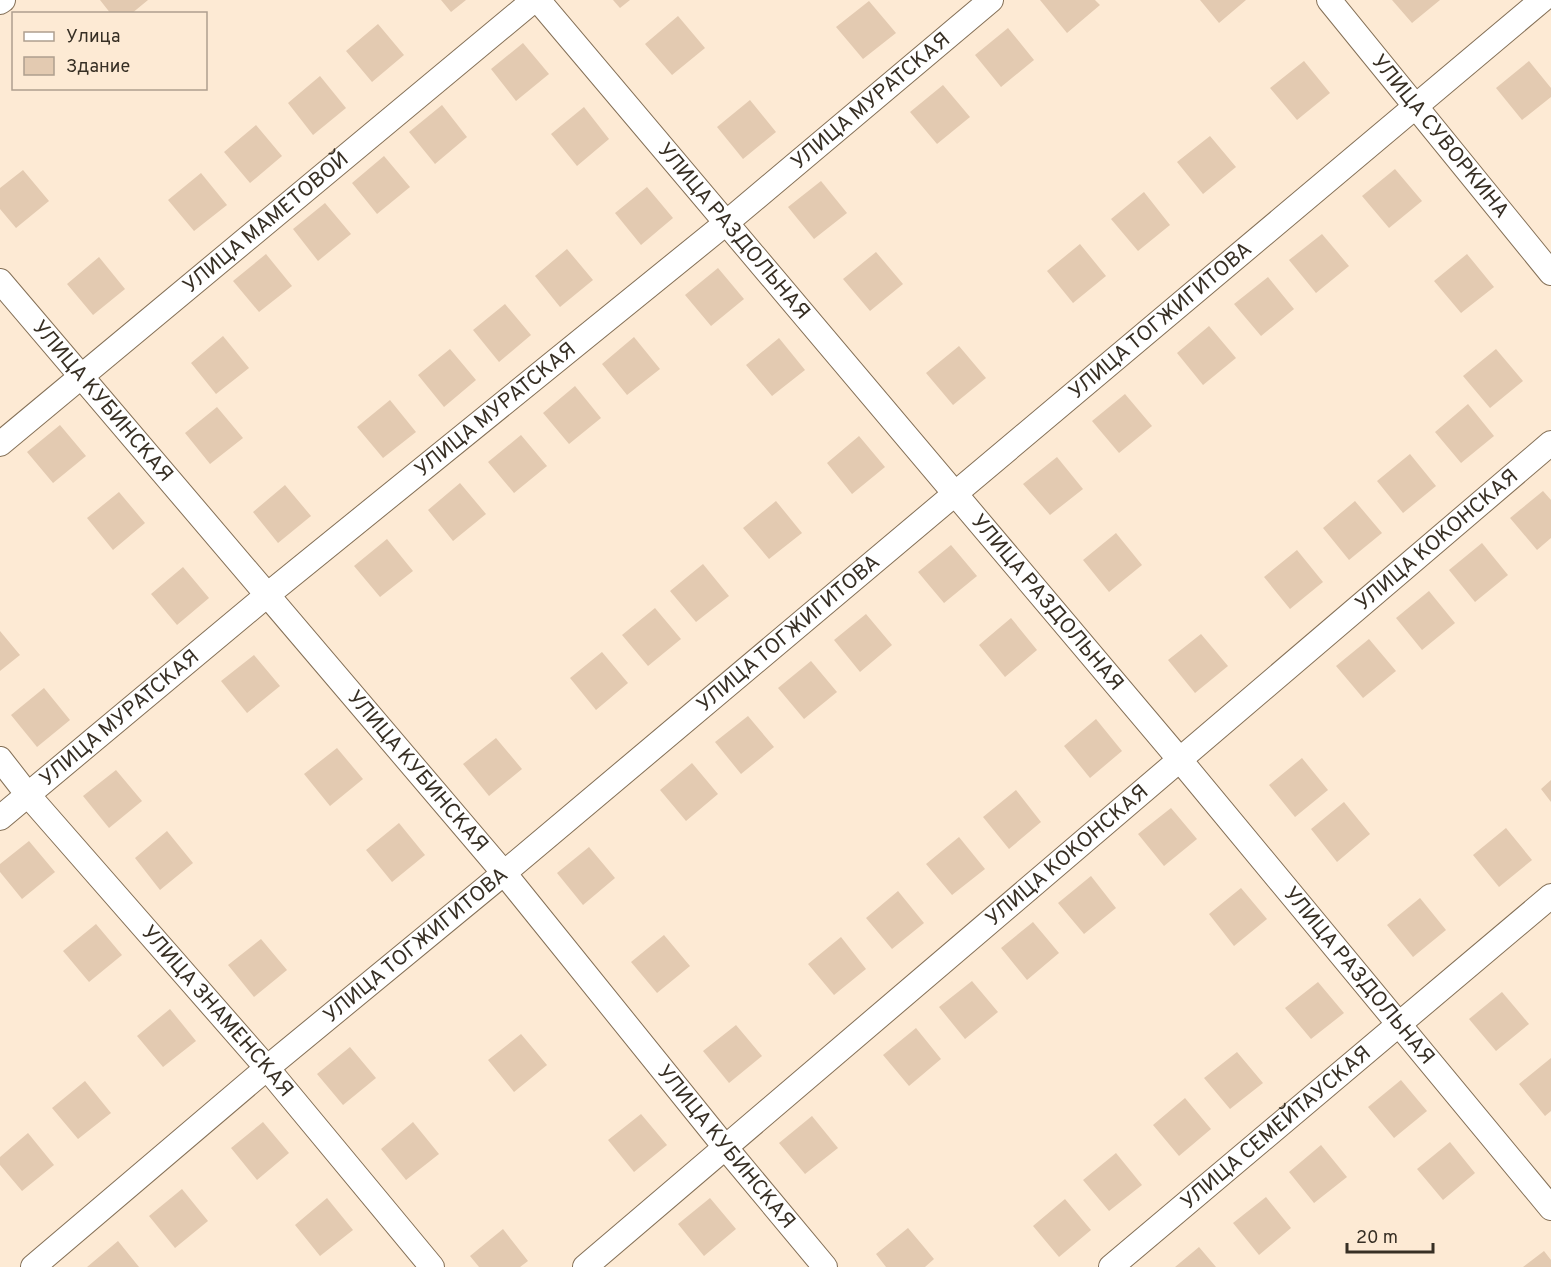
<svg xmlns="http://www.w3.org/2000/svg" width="1551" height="1267" font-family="Overpass,sans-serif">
	<rect width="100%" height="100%" fill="#fdead4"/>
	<path fill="#e3cab1" d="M100 0H148L131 14H111Z
		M441 0H466L451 12Z
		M613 0H630L620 8Z
		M1040 0H1095L1100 5 1067 33Z
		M1200 0H1246L1219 23Z
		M1392 0H1440L1412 23Z
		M869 1 896 33 863 59 836 27Z
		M678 16 705 48 672 75 645 44Z
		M378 24 404 55 372 82 346 51Z
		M1008 28 1034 60 1001 87 975 55Z
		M523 43 549 74 516 101 491 69Z
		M1304 61 1330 93 1297 120 1270 88Z
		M1529 61 1551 88V97L1522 120 1496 88Z
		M320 76 346 108 313 135 288 103Z
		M943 85 970 117 937 144 910 112Z
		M750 100 776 132 743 159 717 127Z
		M442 105 467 137 435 164 409 132Z
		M584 107 609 139 577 166 551 134Z
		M256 125 282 156 250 183 224 152Z
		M1210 136 1236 167 1203 194 1177 162Z
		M384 156 410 187 377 214 352 183Z
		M1395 169 1422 201 1389 228 1362 196Z
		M23 170 49 201 16 228 0 209V188Z
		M201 173 227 205 194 231 168 200Z
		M821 181 847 213 814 239 788 207Z
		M647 187 673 218 641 245 615 213Z
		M1144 192 1170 225 1138 251 1111 219Z
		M325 203 351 234 318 261 293 229Z
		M1322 234 1349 266 1316 293 1289 260Z
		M1080 244 1106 276 1073 303 1047 271Z
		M567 249 593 280 560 307 535 276Z
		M876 252 903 284 870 311 843 279Z
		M266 254 292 286 259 312 233 281Z
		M1467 254 1494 287 1461 313 1434 281Z
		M99 257 125 289 93 315 67 284Z
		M718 268 744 299 711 326 685 295Z
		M1268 277 1294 309 1261 336 1234 304Z
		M505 304 531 335 499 362 473 330Z
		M1209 326 1236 358 1203 385 1177 353Z
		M223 336 249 368 216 394 191 363Z
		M634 337 660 369 627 395 602 364Z
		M779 338 805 370 772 396 746 365Z
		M959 346 986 378 953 405 926 373Z
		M450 349 476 380 444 407 418 375Z
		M1496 349 1523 381 1490 408 1463 376Z
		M575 386 601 418 569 444 543 413Z
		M1125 394 1152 426 1119 453 1092 421Z
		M390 400 416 432 383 458 357 427Z
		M1468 404 1494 436 1461 463 1435 432Z
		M217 407 243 438 210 464 185 433Z
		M60 425 86 456 53 483 27 452Z
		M521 435 547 466 514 493 488 462Z
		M859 436 885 467 852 494 827 463Z
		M1410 454 1436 486 1403 513 1377 481Z
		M1057 457 1083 489 1050 515 1023 484Z
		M460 483 486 514 453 541 428 510Z
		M285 485 311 516 278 543 253 512Z
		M1543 491 1551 500V538L1537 550 1510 518Z
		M119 492 145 523 113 550 87 518Z
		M776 501 802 533 769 559 743 528Z
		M1355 501 1382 533 1349 560 1323 528Z
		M1116 533 1142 565 1109 592 1083 560Z
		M387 539 413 571 380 597 354 566Z
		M1482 543 1508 575 1475 602 1449 570Z
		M951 545 977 576 944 603 918 572Z
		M1297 550 1323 582 1290 609 1264 577Z
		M703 564 729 596 696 622 670 591Z
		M183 567 209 598 177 625 151 594Z
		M1429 591 1455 623 1422 650 1396 618Z
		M655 608 681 639 648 666 622 635Z
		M866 614 892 645 860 672 834 640Z
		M1011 618 1037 650 1005 677 979 645Z
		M0 631 20 655 0 671Z
		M1201 634 1228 666 1195 693 1168 660Z
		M1369 639 1396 671 1363 698 1336 666Z
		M602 652 628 683 596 710 570 678Z
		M254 655 280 686 247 713 221 681Z
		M811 661 837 692 804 719 778 688Z
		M44 688 70 720 37 747 11 715Z
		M748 716 774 747 741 774 715 742Z
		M1096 719 1122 751 1090 778 1064 746Z
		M496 738 522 769 489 796 463 764Z
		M337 748 363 779 330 806 304 774Z
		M1302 758 1328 790 1295 817 1269 785Z
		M692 763 718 794 686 821 660 790Z
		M116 770 142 801 109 828 83 796Z
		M1551 780V802L1541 789Z
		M1016 790 1041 822 1009 849 983 817Z
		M1344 802 1370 834 1337 862 1311 829Z
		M1171 808 1197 839 1164 866 1138 834Z
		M399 823 425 855 392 882 366 850Z
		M1506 828 1532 860 1499 887 1473 855Z
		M167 831 193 863 160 890 135 858Z
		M959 837 985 869 952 895 926 864Z
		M29 841 55 872 22 899 0 872V864Z
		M589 847 615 878 583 905 557 873Z
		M1091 876 1116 908 1084 934 1058 903Z
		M1241 888 1267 919 1234 946 1209 914Z
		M898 891 924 923 892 949 866 918Z
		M1420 898 1446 930 1413 957 1387 925Z
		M1033 922 1059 953 1027 980 1001 948Z
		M96 924 122 955 89 982 63 951Z
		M664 935 690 966 657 993 631 962Z
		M841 937 866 969 834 995 808 964Z
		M261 939 287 970 254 997 228 965Z
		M972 981 998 1012 965 1039 939 1007Z
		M1318 982 1344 1013 1311 1039 1285 1008Z
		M1502 992 1529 1024 1496 1051 1469 1019Z
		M170 1009 196 1041 163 1067 137 1036Z
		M736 1025 762 1056 729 1083 703 1051Z
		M916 1028 941 1059 909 1086 883 1055Z
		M521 1034 547 1065 514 1092 488 1060Z
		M350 1047 376 1078 343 1105 317 1074Z
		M1237 1052 1263 1083 1230 1109 1204 1078Z
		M1551 1058V1111L1545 1116 1519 1084Z
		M1401 1080 1427 1111 1394 1138 1368 1107Z
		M85 1081 111 1113 78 1139 52 1108Z
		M1185 1098 1211 1129 1179 1156 1153 1125Z
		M641 1114 667 1145 634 1172 608 1140Z
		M812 1116 838 1148 805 1174 779 1143Z
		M263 1122 289 1153 257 1180 231 1148Z
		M413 1122 439 1154 406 1180 381 1149Z
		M28 1133 54 1165 22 1191 0 1165V1157Z
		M1450 1142 1475 1173 1443 1200 1417 1169Z
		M1321 1145 1347 1177 1314 1203 1289 1172Z
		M1116 1153 1142 1185 1109 1211 1083 1180Z
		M182 1189 208 1221 175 1248 149 1216Z
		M1266 1197 1291 1228 1259 1255 1233 1223Z
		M327 1198 353 1230 320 1256 295 1225Z
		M710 1198 736 1229 704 1256 678 1224Z
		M1065 1199 1091 1230 1059 1257 1033 1226Z
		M908 1228 934 1259 925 1267H886L876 1254Z
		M503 1229 528 1261 520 1267H479L470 1256Z
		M118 1241 139 1267H87Z
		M1199 1247 1216 1267H1175Z
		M1544 1251 1551 1260V1267H1523Z"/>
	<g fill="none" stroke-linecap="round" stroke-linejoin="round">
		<g stroke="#847057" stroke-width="26">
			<g id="street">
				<path id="s1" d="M538 0 1180 760 1551 1208"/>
				<path id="s2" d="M1329 0 1551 273"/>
				<path d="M0 2 3 0"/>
				<path id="s3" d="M0 281 504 873 725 1147 825 1267"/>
				<path id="s4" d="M0 444 534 0"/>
				<path id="s5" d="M0 759 28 795 267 1068 432 1267"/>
				<path id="s6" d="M0 818 266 596 726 223 991 0"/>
				<path id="s7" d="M33 1267 267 1068 504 873 1542 0"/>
				<path id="s8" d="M585 1267 1551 443"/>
				<path id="s9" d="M1111 1267 1551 896"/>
			</g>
		</g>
		<use href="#street" stroke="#fff" stroke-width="24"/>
	</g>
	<g text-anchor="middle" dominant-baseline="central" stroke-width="4.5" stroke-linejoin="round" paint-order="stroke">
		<g font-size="21" fill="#372f24" stroke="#fdead4">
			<text stroke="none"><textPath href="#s6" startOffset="1128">УЛИЦА МУРАТСКАЯ</textPath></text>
			<text stroke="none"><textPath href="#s2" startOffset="176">УЛИЦА СУВОРКИНА</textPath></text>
			<text stroke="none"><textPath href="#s4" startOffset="346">УЛИЦА МАМЕТОВОЙ</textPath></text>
			<text stroke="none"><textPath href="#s1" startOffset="303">УЛИЦА РАЗДОЛЬНАЯ</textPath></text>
			<text stroke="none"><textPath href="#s7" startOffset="1472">УЛИЦА ТОГЖИГИТОВА</textPath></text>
			<text stroke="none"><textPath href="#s3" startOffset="158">УЛИЦА КУБИНСКАЯ</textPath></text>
			<text stroke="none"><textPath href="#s6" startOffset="642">УЛИЦА МУРАТСКАЯ</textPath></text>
			<text stroke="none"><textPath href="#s8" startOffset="1120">УЛИЦА КОКОНСКАЯ</textPath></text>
			<text stroke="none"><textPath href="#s1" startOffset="789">УЛИЦА РАЗДОЛЬНАЯ</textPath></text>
			<text stroke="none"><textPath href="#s7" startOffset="986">УЛИЦА ТОГЖИГИТОВА</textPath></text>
			<text stroke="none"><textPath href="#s6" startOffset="156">УЛИЦА МУРАТСКАЯ</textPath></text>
			<text stroke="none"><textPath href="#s3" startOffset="644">УЛИЦА КУБИНСКАЯ</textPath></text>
			<text stroke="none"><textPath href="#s8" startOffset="634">УЛИЦА КОКОНСКАЯ</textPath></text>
			<text stroke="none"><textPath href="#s7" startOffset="500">УЛИЦА ТОГЖИГИТОВА</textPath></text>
			<text stroke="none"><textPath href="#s1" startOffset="1275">УЛИЦА РАЗДОЛЬНАЯ</textPath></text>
			<text stroke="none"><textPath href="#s5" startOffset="333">УЛИЦА ЗНАМЕНСКАЯ</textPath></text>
			<text stroke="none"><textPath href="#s9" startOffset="216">УЛИЦА СЕМЕЙТАУСКАЯ</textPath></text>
			<text stroke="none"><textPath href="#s3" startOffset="1130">УЛИЦА КУБИНСКАЯ</textPath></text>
		</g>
	</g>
	<rect x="12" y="12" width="195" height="78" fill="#fdead4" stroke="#ae9f8e" stroke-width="1.5"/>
	<rect x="24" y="32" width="30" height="9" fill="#ffffff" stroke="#ae9f8e" stroke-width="1.5"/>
	<text x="66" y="42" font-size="18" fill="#372f24">Улица</text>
	<rect x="24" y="57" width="30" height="18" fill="#e3cab1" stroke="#ae9f8e" stroke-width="1.5"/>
	<text x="66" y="72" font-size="18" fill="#372f24">Здание</text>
	<path d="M1347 1243v9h86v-9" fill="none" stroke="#372f24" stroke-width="3"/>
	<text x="1356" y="1243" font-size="18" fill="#372f24" stroke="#fdead4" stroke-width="4.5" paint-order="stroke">20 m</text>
</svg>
